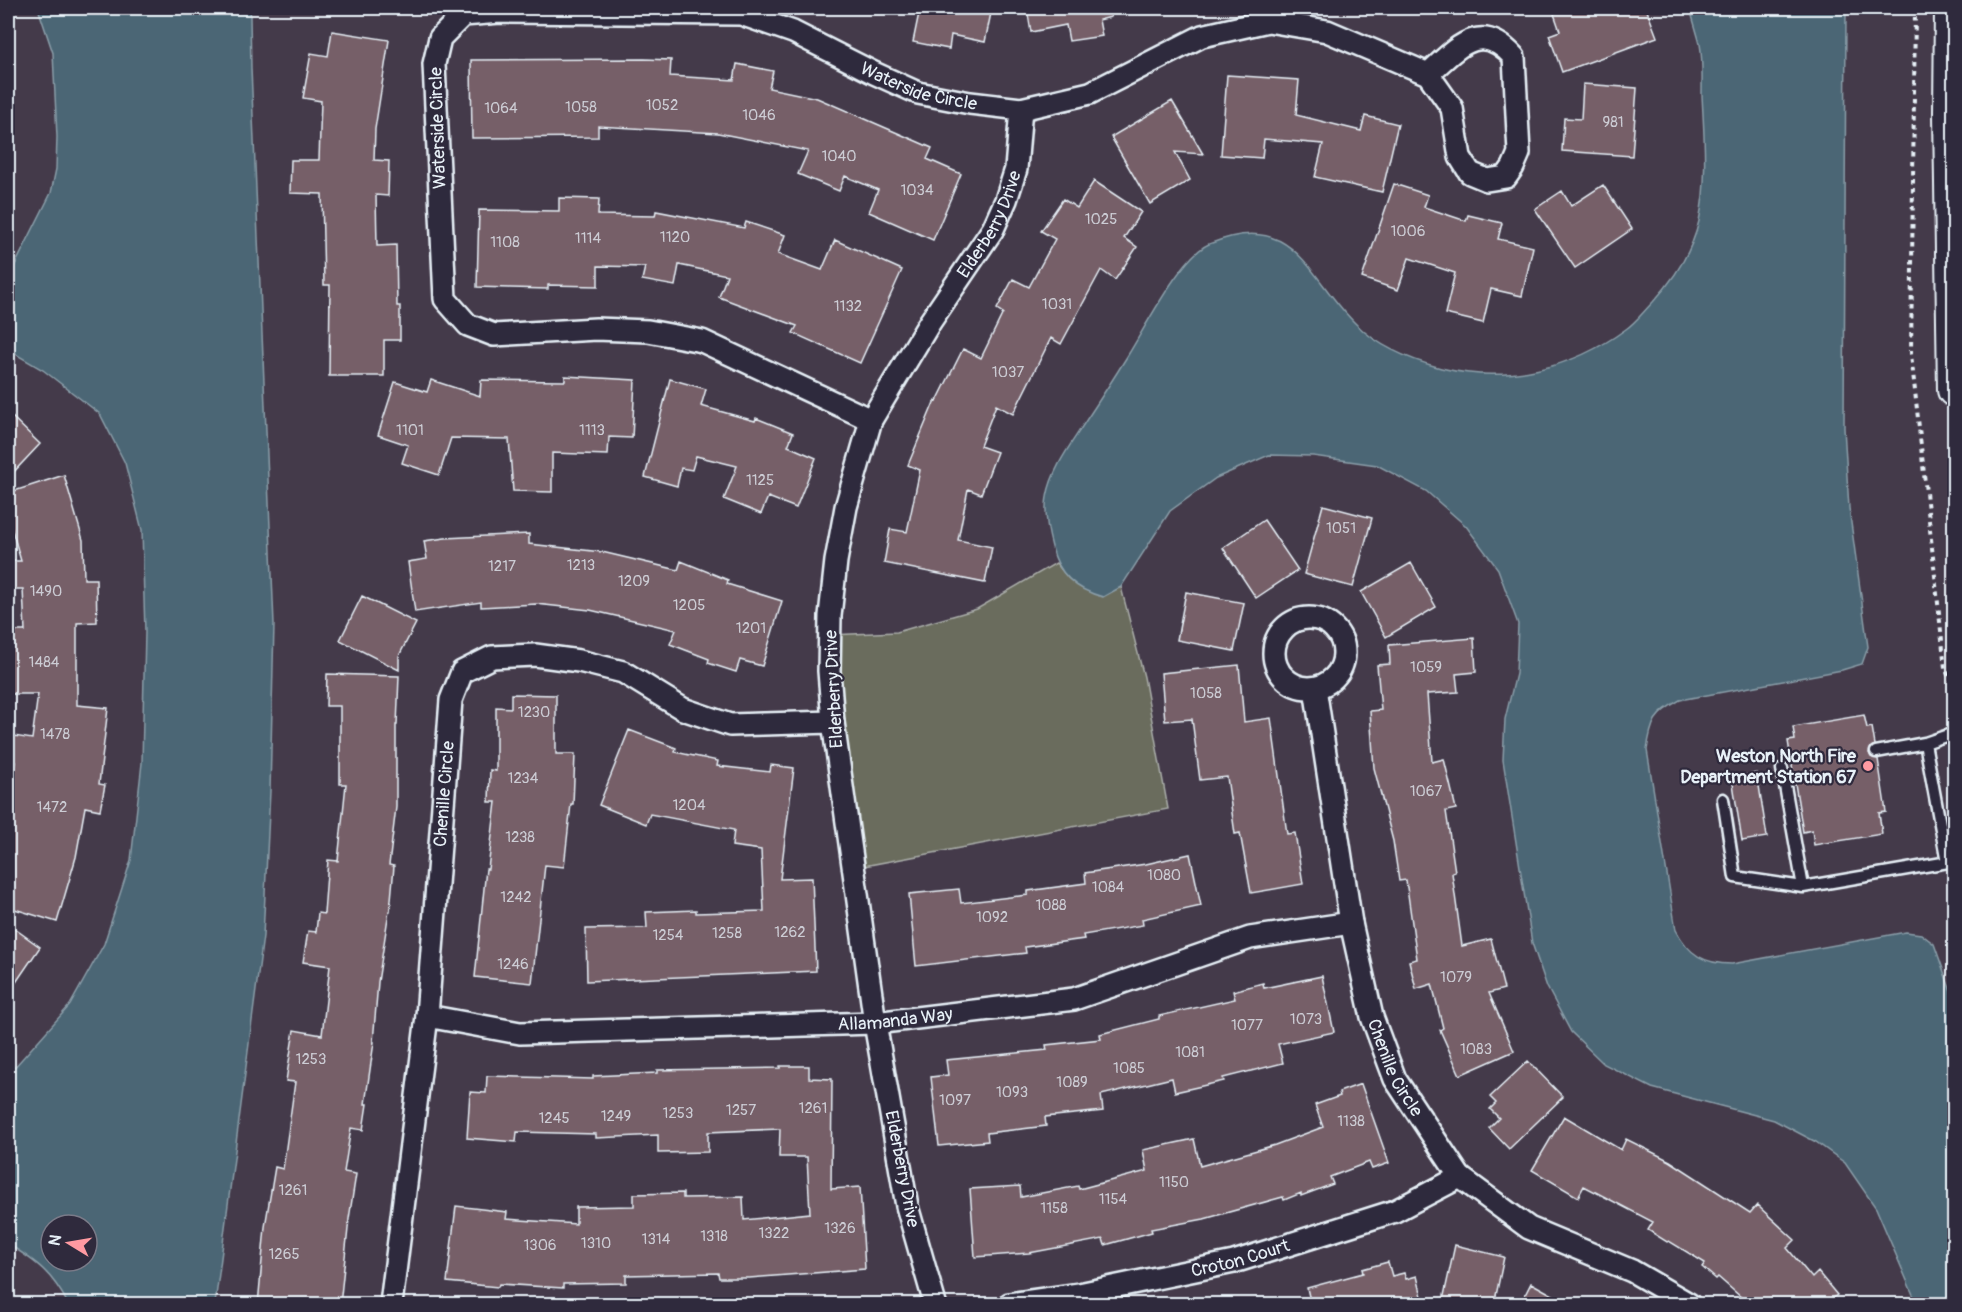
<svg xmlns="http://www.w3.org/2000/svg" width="1962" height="1312" font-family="Pangolin,sans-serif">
	<rect width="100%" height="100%" fill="#443a4a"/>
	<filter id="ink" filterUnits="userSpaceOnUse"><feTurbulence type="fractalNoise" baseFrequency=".0167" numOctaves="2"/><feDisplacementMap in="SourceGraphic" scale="12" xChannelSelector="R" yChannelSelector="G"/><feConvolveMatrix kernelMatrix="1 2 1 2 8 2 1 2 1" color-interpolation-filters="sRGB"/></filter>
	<g filter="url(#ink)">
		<path fill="#6b6c5d" stroke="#aaaeaa" stroke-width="1.5" d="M1056 563 1068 578 1103 596 1121 587 1144 677 1168 809 853 868 830 635 897 632 977 609Z"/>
		<path fill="#4c6675" stroke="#8a9ea9" stroke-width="1.5" fill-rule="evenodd" d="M38 8H251L250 17 251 68 274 624 270 791 263 936 215 1304H68C52 1273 37 1262 8 1244V1072L14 1068 70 1005 104 944 131 860 142 763 145 632 142 530 125 463 100 414 43 370 17 355 8 342V279L51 193 56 169 57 137 53 53ZM51 1225H87V1261H51Z
			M1690 8H1846L1844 428 1849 508 1868 647 1862 664 1842 670 1680 700C1654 714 1651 722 1647 750L1676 930C1689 955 1704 964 1732 964L1906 932 1921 934 1934 944 1954 1000V1304H1917L1876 1208 1845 1163 1816 1142 1774 1120 1652 1088 1604 1064 1571 1032 1547 987 1532 943 1503 760 1505 719 1516 674 1518 624 1498 569 1466 526 1426 491 1377 465 1313 456 1269 455 1216 478 1170 511 1121 587 1103 597C1076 590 1058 574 1052 547 1048 532 1044 512 1047 497 1052 468 1072 443 1087 419 1101 398 1115 376 1128 355 1145 328 1182 255 1209 244 1295 208 1307 277 1357 325 1379 347 1411 360 1441 368 1506 384 1572 369 1626 329 1636 322 1644 311 1653 302 1674 279 1692 252 1699 221 1708 179 1704 136 1702 95 1702 78 1703 60 1700 44 1697 32 1693 20 1690 8Z"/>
		<path fill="#765e67" stroke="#e8f1f8" stroke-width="1.5" d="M920 8H992L985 42 951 35 949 49 913 42Z
			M1027 8H1110L1111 17 1099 20 1102 36 1069 41 1066 25 1031 32Z
			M1552 8H1646L1657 37 1562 72 1549 35 1560 31Z
			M332 31 389 40 375 129 374 160 389 161 388 196 376 195 377 246 396 245 397 306H400V340H384V376H329L330 285H324L322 194 290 193 291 160H319L321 101 303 98 311 53 328 56Z
			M644 59 671 60 670 76 734 80 737 64 773 71 769 88 817 98 932 148 927 159 961 174 933 240 869 212 878 190 845 176 839 191 798 174 808 151 718 133 598 126V137L472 138 471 60Z
			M1227 75 1299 80 1296 115 1361 131 1365 116 1398 124 1382 192 1315 177 1323 144 1264 139 1262 158 1221 155Z
			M1583 84 1637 88 1632 156 1562 151 1564 118 1581 119Z
			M1172 101 1203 154 1175 152 1190 180 1150 204 1111 137Z
			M1094 181 1141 212 1124 238 1137 247 1115 280 1101 270 1061 344 1051 338 1013 414 996 405 980 446 997 452 981 494 968 489 958 540 992 547 985 583 884 563 890 529 907 532 920 470 908 465 935 400 937 401 963 349 981 358 1003 313 997 309 1013 279 1029 287 1055 239 1041 231 1063 199 1077 208Z
			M1394 184 1428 195 1424 207 1466 221 1468 215 1502 223 1498 239 1533 247 1522 296 1491 289 1483 323 1445 314 1455 273 1409 258 1398 290 1362 278Z
			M1603 185 1632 229 1575 268 1535 209 1562 191 1571 206Z
			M559 198 599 199 598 215 655 216 656 211 744 228 746 222 785 235 778 254 822 270 835 240 902 270 860 363 793 333 797 326 719 297 727 275 679 265 675 286 642 280 645 267 598 266V286L548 285V289L477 287 479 210 559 211Z
			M565 376 635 380 632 438 609 437 608 455 552 453V492L513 491 509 439 451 438 439 475 402 463 408 445 378 435 395 382 427 392 431 380 480 396 481 380 565 381Z
			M670 379 706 389 701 406 755 421 756 418 793 433 788 446 816 458 796 508 768 497 761 514 724 499 737 466 696 456 692 470 681 468 677 486 645 477Z
			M8 413 40 444 8 478Z
			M64 475 83 540 84 579H96L97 622 77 623V705L108 708 99 784 105 785 100 810 85 807 76 857 57 922 8 907V803L15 762H11L14 736 32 739 38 694H9V631H25L23 589H8V561H21L8 516V493Z
			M1323 505 1372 518 1353 587 1304 574Z
			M1264 520 1298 570 1256 598 1223 548Z
			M529 534V544L602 552 678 570 681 561 728 580 727 584 782 601 762 666 740 660 736 672 708 663 709 659 670 644 676 630 590 610 536 604 481 607V602L415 612 408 562 427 559 424 541 445 538Z
			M1411 563 1436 607 1386 637 1361 592Z
			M1186 592 1244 603 1234 651 1177 640Z
			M362 596 416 623 399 656V670L340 640Z
			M1474 638 1476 672 1456 674 1458 692 1427 694 1432 762 1444 759 1456 809 1446 811 1455 872 1452 873 1462 946 1491 939 1504 989 1489 993 1514 1051 1460 1075 1440 1030 1443 1028 1432 984 1416 989 1409 961 1417 959 1406 880 1399 881 1393 841 1374 768 1370 711 1381 710 1377 665 1390 664 1389 645Z
			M1239 665 1244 722 1271 718 1287 834 1295 833 1303 884 1251 893 1240 833 1235 834 1227 777 1200 780 1192 719 1165 721 1161 673Z
			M327 674 399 676 397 725H396V807L389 865 394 866 390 911H389L378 982 373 1042H374L365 1104H367L363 1130 351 1128 344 1172 356 1174 349 1219 340 1305H258L265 1227 275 1167 283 1169 295 1082 286 1081 294 1030 322 1035 330 966 303 962 308 931 316 932 318 913 324 914 328 860 338 861 346 784H340V706H326Z
			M511 694 556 695V754H575L573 804H571L564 867 545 865 532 983 475 977 486 869H488L496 802H489L490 770 496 771V707L511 708Z
			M1864 715 1867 728 1872 727 1875 745 1871 747 1869 753 1871 757 1878 759 1886 812 1879 813 1882 834 1814 845 1812 830 1803 832 1788 741 1795 740 1793 727Z
			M629 730 676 748 675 752 718 761 717 766 770 772 771 765 794 768 780 879 812 878 816 971 587 981 586 929 647 928 646 912 696 910V913L764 911 761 850 732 846 734 830 650 814 646 824 599 805Z
			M1757 773 1767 837 1742 841 1732 777Z
			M1190 854 1201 906 1142 919 1143 925 1083 935 1084 939 1025 947 1026 953 916 966 909 894 959 889 961 903 1028 895V891L1086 883 1085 873 1146 864Z
			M8 924 40 947 8 994Z
			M1322 976 1334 1032 1278 1044 1283 1063 1223 1078 1224 1081 1175 1092 1172 1078 1101 1095 1103 1111 1045 1117 1046 1126 987 1133 988 1141 939 1146 931 1077 948 1075 946 1060 1047 1050 1046 1045 1101 1039 1100 1034 1159 1019V1016L1235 999 1233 991 1263 983 1264 988Z
			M1528 1061 1563 1097 1509 1149 1489 1128 1499 1118 1490 1109 1496 1103 1490 1097Z
			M780 1066H809V1078L832 1079 831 1189 860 1187 865 1269 749 1278H719L718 1273 626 1275V1283L563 1284V1288L499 1284 498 1287 447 1282 456 1206 507 1212 506 1219 576 1224V1207L634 1206V1194L683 1193V1198L743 1197 744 1220 810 1213 807 1157H779L780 1129 708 1132V1152L658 1153V1135L596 1138V1134L517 1132 516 1142 467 1138 470 1092 486 1093 487 1076 593 1079V1076L657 1073V1070L780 1068Z
			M1361 1084 1389 1163 1372 1169 1369 1162 1330 1177 1333 1184 1301 1196V1193L1284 1200 1283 1197 1204 1219 1151 1229 1152 1232 1105 1245 1103 1239 1029 1253 975 1257 970 1189 1020 1186 1021 1197 1078 1186 1079 1189 1147 1171 1143 1150 1194 1139 1200 1166 1275 1145 1323 1127 1315 1105 1340 1096 1339 1092Z
			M1564 1116 1621 1150 1626 1139 1670 1161 1750 1213 1757 1205 1795 1240 1787 1248 1812 1278 1818 1272 1837 1295 1826 1305H1750L1718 1277 1716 1279 1702 1267 1705 1263 1669 1241 1667 1242 1648 1230 1653 1222 1584 1186 1578 1197 1532 1170Z
			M1455 1245 1504 1257 1494 1305H1442Z
			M1388 1262 1392 1276 1404 1273 1406 1279 1417 1276 1424 1305H1311L1307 1288 1363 1273 1362 1269Z
			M1531 1283 1571 1305H1520Z"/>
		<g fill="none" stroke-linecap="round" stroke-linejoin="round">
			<g stroke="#e8f1f8" stroke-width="15">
				<path id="lane" d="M1876 752 1925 743
					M1782 769 1803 887 1954 861
					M1723 799 1735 877 1803 887
					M1947 862 1925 743 1954 733"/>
			</g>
			<g stroke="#e8f1f8" stroke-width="26">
				<g id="street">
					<path id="s1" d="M871 420 702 341 648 331 596 329 494 335 468 325 445 299 434 64 440 38 463 15 500 12 741 14 793 32 874 73 918 93 970 103 1021 109 1090 93 1202 36 1268 21 1327 31 1428 74 1452 108 1460 157 1470 173 1487 180 1506 177 1513 167 1519 153 1514 57C1480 19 1457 48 1428 74"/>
					<circle cx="1309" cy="653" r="35"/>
					<path id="s2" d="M1315 688 1351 923 1372 1017 1395 1079 1460 1177 1529 1228 1632 1271 1689 1304"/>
					<path id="s3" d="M427 1016 520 1033 875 1023 1074 999 1250 938 1351 923"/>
					<path id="s4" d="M391 1304 427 1016 451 700 462 672 492 657 535 655 579 661 623 672 683 709 730 725 833 722"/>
					<path id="s5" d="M935 1304 907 1206 875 1023 833 722 829 671 830 616 836 561 846 507 871 420 930 322 993 229 1006 200 1016 169 1021 109"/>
					<path id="s6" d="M1009 1304 1079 1294 1234 1262 1395 1211 1460 1177"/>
				</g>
			</g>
			<g stroke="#e8f1f8" stroke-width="36">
				<path id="secondary" d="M1951 8 1950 113 1954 390"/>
			</g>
			<path stroke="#e8f1f8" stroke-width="4" stroke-dasharray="4.5 4.5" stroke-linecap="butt" d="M1915 8 1911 354 1945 668 1954 688"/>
			<use href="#lane" stroke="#2f2a3d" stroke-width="10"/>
			<use href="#street" stroke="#2f2a3d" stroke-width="21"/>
			<use href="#secondary" stroke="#2f2a3d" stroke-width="32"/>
		</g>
	</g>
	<circle fill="#ff9aa2" stroke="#2f2a3d" stroke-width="2" cx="1868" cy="766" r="6"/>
	<g text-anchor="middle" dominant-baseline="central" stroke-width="4.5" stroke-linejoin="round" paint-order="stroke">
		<g font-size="15" fill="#ccccd4">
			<text x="662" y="105">1052</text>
			<text x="581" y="107">1058</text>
			<text x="501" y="108">1064</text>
			<text x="759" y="115">1046</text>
			<text x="1613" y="122">981</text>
			<text x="839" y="156">1040</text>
			<text x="917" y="190">1034</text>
			<text x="1101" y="219">1025</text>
			<text x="1408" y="231">1006</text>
			<text x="675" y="237">1120</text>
			<text x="588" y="238">1114</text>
			<text x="505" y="242">1108</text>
			<text x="1057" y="304">1031</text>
			<text x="848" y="306">1132</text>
			<text x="1008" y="372">1037</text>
			<text x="410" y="430">1101</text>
			<text x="592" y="430">1113</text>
			<text x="760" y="480">1125</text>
			<text x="1341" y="528">1051</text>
			<text x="581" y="565">1213</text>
			<text x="502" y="566">1217</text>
			<text x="634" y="581">1209</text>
			<text x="46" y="591">1490</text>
			<text x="689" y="605">1205</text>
			<text x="751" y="628">1201</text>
			<text x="44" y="662">1484</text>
			<text x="1426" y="667">1059</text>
			<text x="1206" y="693">1058</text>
			<text x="534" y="712">1230</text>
			<text x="55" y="734">1478</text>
			<text x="523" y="778">1234</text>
			<text x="1426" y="791">1067</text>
			<text x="689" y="805">1204</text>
			<text x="52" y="807">1472</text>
			<text x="520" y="837">1238</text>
			<text x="1164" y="875">1080</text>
			<text x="1108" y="887">1084</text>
			<text x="516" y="897">1242</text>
			<text x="1051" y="905">1088</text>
			<text x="992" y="917">1092</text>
			<text x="790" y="932">1262</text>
			<text x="727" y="933">1258</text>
			<text x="668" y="935">1254</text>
			<text x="513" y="964">1246</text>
			<text x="1456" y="977">1079</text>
			<text x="1306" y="1019">1073</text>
			<text x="1247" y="1025">1077</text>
			<text x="1476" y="1049">1083</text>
			<text x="1190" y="1052">1081</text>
			<text x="311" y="1059">1253</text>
			<text x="1129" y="1068">1085</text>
			<text x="1072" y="1082">1089</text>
			<text x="1012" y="1092">1093</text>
			<text x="955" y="1100">1097</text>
			<text x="813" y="1108">1261</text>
			<text x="741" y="1110">1257</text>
			<text x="678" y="1113">1253</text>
			<text x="616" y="1116">1249</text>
			<text x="554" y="1118">1245</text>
			<text x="1351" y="1121">1138</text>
			<text x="1174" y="1182">1150</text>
			<text x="293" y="1190">1261</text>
			<text x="1113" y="1199">1154</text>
			<text x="1054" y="1208">1158</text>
			<text x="840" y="1228">1326</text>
			<text x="774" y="1233">1322</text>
			<text x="714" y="1236">1318</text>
			<text x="656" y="1239">1314</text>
			<text x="596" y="1243">1310</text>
			<text x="540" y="1245">1306</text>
			<text x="284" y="1254">1265</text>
		</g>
		<g font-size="18" fill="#e8f1f8" stroke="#2f2a3d">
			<text stroke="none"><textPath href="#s1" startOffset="1224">Waterside Circle</textPath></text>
			<text transform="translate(438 128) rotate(-92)">Waterside Circle</text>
			<text stroke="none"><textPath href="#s5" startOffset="1128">Elderberry Drive</textPath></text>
			<text transform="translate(834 689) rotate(-93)">Elderberry Drive</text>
			<text stroke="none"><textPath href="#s4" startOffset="513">Chenille Circle</textPath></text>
			<text stroke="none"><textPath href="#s3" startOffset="470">Allamanda Way</textPath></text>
			<text stroke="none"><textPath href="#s2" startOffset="390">Chenille Circle</textPath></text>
			<text transform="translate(902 1169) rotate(79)">Elderberry Drive</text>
			<text stroke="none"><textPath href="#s6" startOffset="236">Croton Court</textPath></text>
		</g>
		<g font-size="18" font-weight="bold" fill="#e8f1f8" stroke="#2f2a3d" text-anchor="end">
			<text x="1856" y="756">Weston North Fire<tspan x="1856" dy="21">Department Station 67</tspan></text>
		</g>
	</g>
	<rect width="1962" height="1312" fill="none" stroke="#2f2a3d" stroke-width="30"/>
	<rect x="15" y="15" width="1932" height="1282" fill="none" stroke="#e8f1f8" stroke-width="2" filter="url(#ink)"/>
	<g transform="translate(69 1243) rotate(281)"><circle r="28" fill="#2f2a3d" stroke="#797a88" stroke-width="1.5"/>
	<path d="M0-4.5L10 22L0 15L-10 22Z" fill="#ff9aa2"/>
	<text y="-9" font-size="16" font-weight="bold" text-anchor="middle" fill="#e8f1f8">N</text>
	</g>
</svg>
